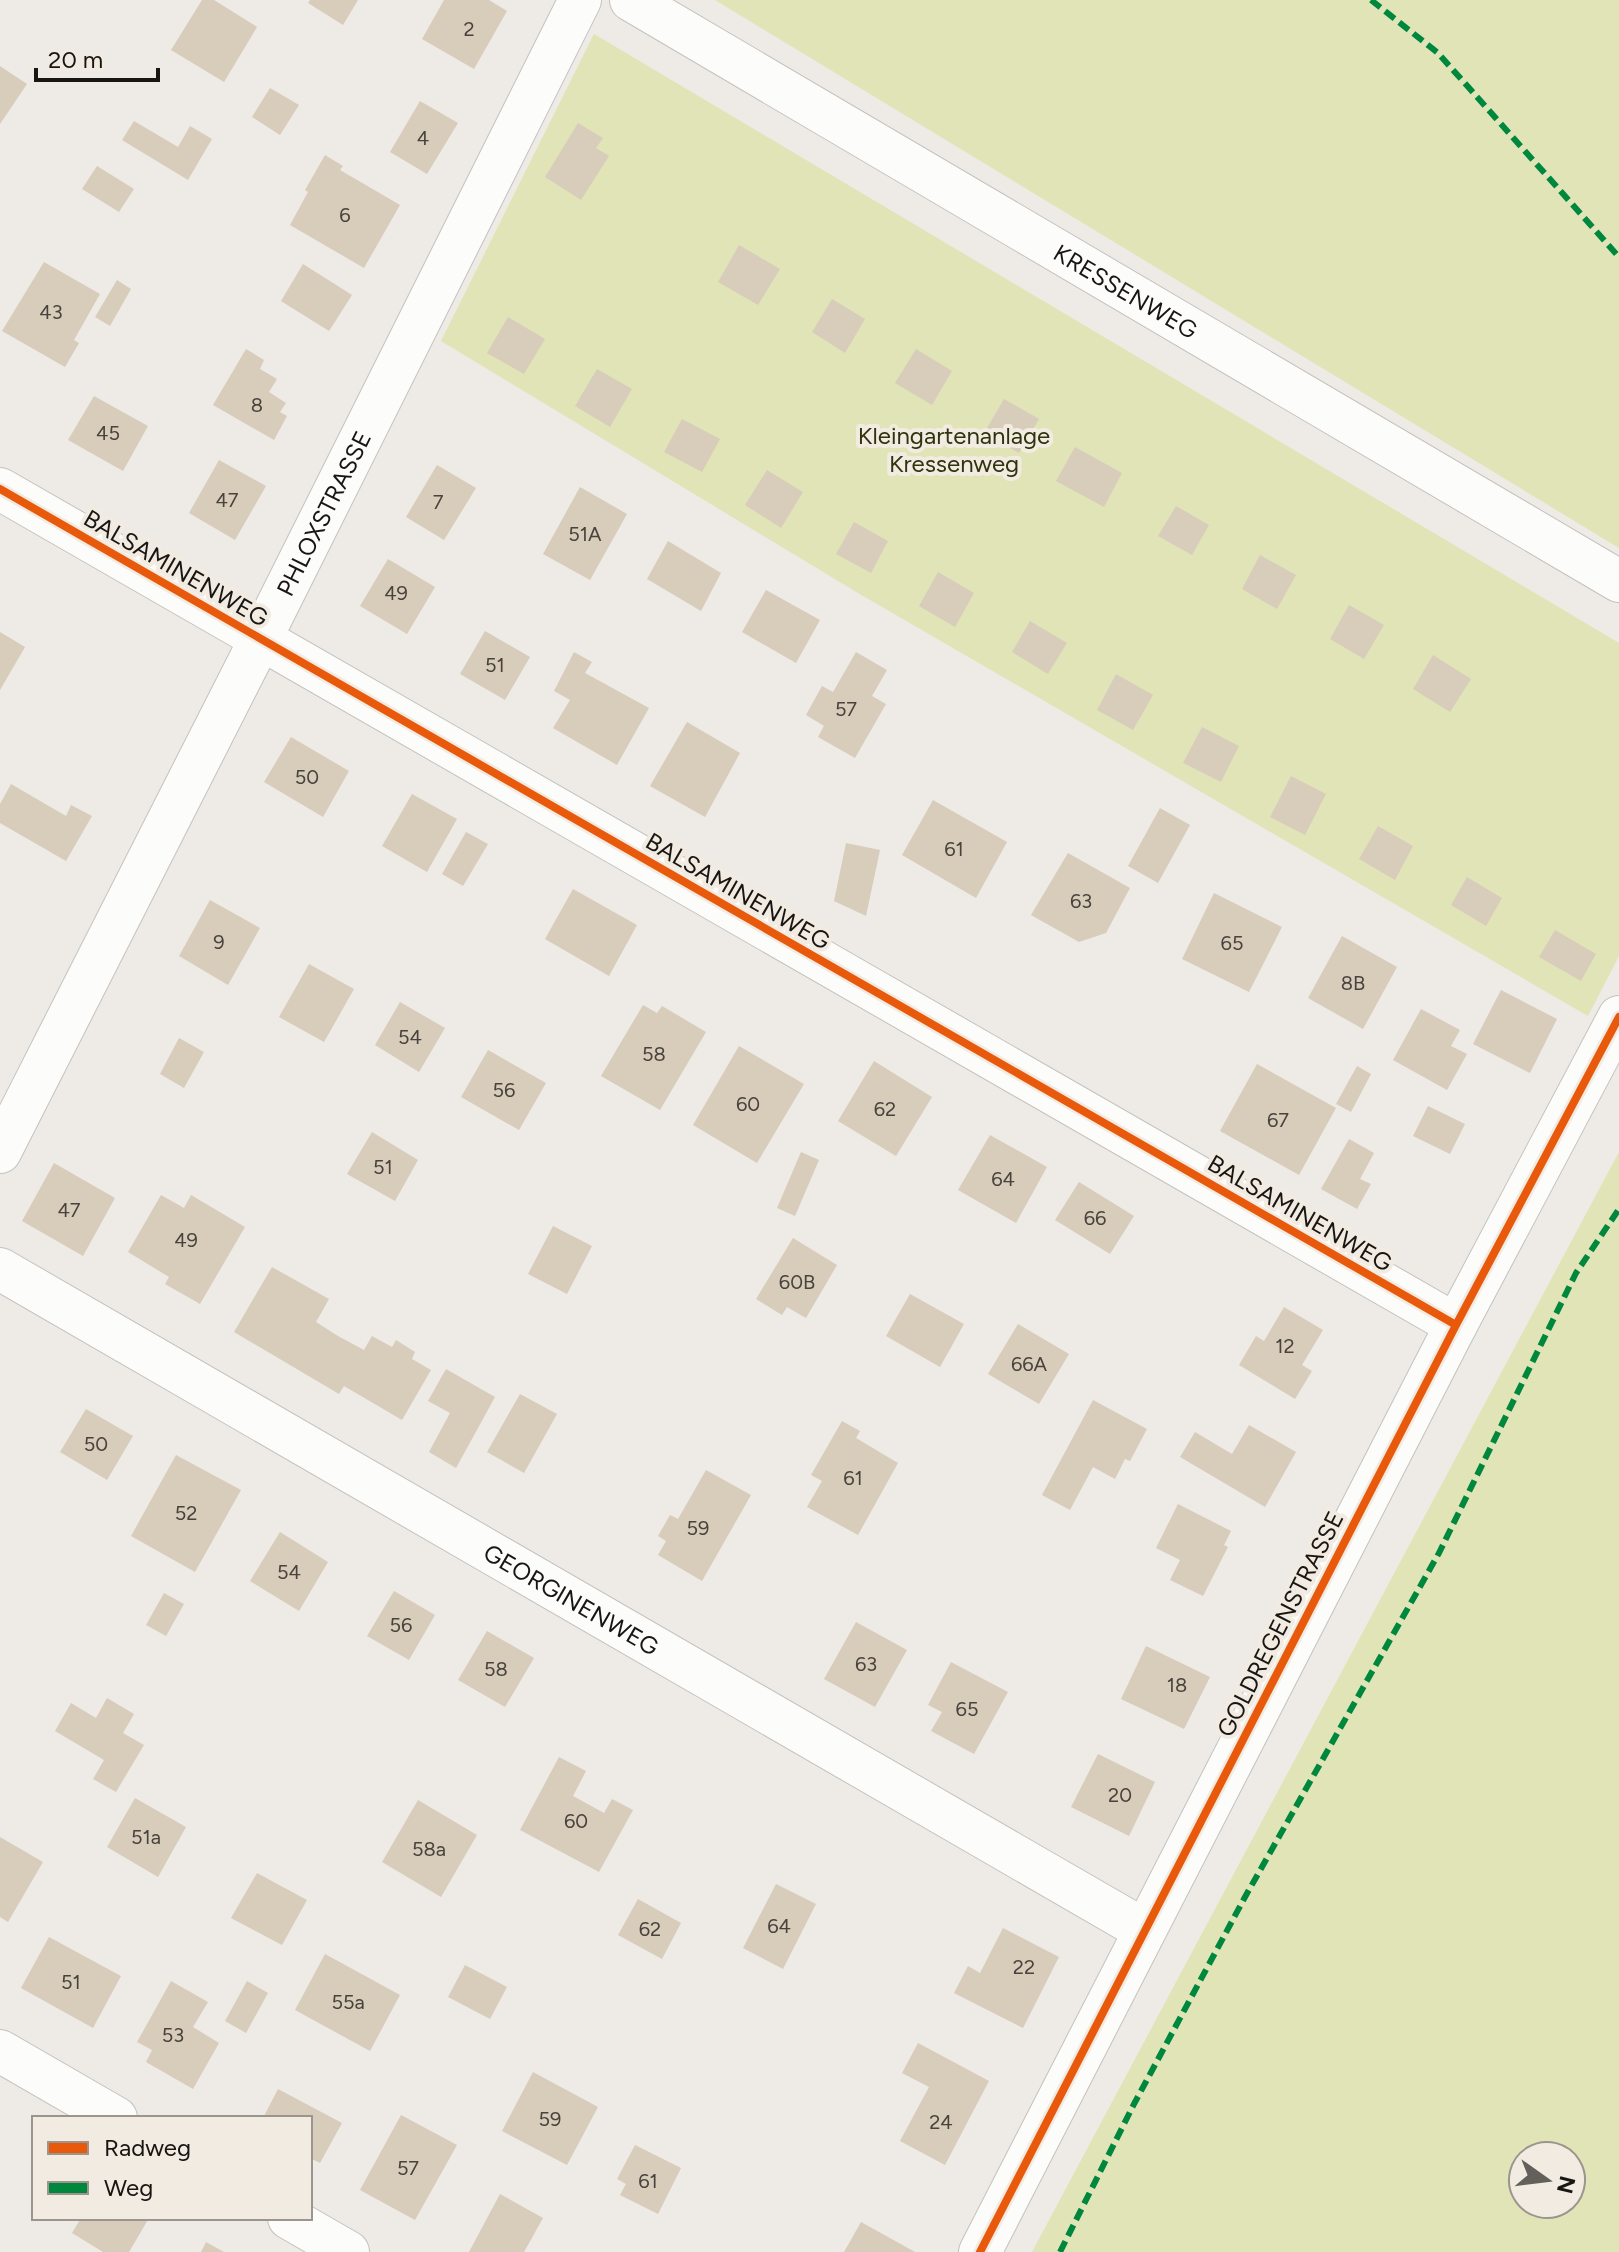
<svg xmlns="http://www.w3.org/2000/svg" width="1619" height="2252" font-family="Figtree,sans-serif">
	<rect width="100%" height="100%" fill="#eeeae5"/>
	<path fill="#e0e4b7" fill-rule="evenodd" d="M715 0H1619V548Z
		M594 34 1619 643V956L1588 1016 858 593 441 341Z
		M1619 1152V2252H1032ZM1571 2156V2204H1523V2156Z"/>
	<path fill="#d8ccbb" d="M202 0H214L257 27 224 82 171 50Z
		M310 0H358L343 25 308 3Z
		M444 0H489L507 11 474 69 422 39Z
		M0 66 27 84 0 124Z
		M270 88 299 105 280 135 252 117Z
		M420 101 458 123 427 174 390 152Z
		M134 121 178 147 190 126 212 139 188 180 122 140Z
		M578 123 603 138 596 148 609 156 581 200 545 177Z
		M325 155 343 166 340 170 400 205 364 268 290 225 308 192 305 190Z
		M97 166 134 189 119 212 82 189Z
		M739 245 780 269 758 305 718 282Z
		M44 262 100 294 74 340 79 343 65 367 2 331Z
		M303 264 352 295 329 331 281 301Z
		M117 280 131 289 110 326 95 317Z
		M832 299 865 319 845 353 812 332Z
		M508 317 545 339 524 374 487 353Z
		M246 349 264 360 260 369 277 379 269 392 286 403 280 412 287 416 274 440 213 405Z
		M916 349 952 371 932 405 895 383Z
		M597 369 632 389 610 427 575 406Z
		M94 396 148 426 123 471 68 440Z
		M1004 399 1039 419 1019 453 984 433Z
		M682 419 720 439 702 472 664 452Z
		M1075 447 1122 473 1104 507 1056 481Z
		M219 460 266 486 235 540 189 513Z
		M437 465 476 488 444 540 406 517Z
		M767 470 803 492 781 528 745 505Z
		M580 487 627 514 590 580 543 554Z
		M1176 506 1209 525 1192 555 1158 536Z
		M854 522 888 541 871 573 836 554Z
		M668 541 721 573 701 611 647 579Z
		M1260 555 1296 575 1277 609 1242 589Z
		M388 559 435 587 407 634 360 606Z
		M938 572 974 593 955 627 919 606Z
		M766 590 820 620 796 663 742 632Z
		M1349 605 1384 625 1364 659 1330 639Z
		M1030 621 1067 643 1048 674 1012 652Z
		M485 631 530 657 505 700 460 674Z
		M0 632 25 647 0 690Z
		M574 652 592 662 585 673 649 708 617 765 553 728 570 700 554 691Z
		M856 652 887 670 872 696 886 704 855 758 818 737 824 726 806 715 822 686 833 692Z
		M1433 655 1471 679 1450 712 1413 689Z
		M1116 674 1153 695 1133 730 1097 710Z
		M687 722 740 753 705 817 650 786Z
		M1202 727 1239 746 1221 782 1183 763Z
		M291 737 349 771 323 817 264 782Z
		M1291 776 1326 794 1305 835 1270 817Z
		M11 784 66 816 71 805 92 816 66 861 0 823V804Z
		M412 794 457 819 427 872 382 846Z
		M933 800 1007 842 976 898 902 855Z
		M1160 808 1190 825 1158 883 1128 866Z
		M1378 826 1413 846 1395 880 1359 859Z
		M466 832 488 844 463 886 442 874Z
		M846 843 880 850 866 916 834 901Z
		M1068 853 1130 888 1106 933 1079 942 1031 915Z
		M1467 877 1502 898 1486 926 1451 905Z
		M573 889 637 925 609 976 545 939Z
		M1214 893 1282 927 1249 992 1182 959Z
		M210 900 260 928 228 985 179 956Z
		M1555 930 1596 954 1581 981 1539 957Z
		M1342 936 1397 967 1363 1029 1308 998Z
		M309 964 354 989 324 1042 279 1017Z
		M1501 990 1557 1019 1530 1073 1473 1044Z
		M400 1002 445 1028 419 1072 375 1045Z
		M643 1005 657 1013 662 1006 706 1032 660 1110 601 1076Z
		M1421 1009 1460 1030 1451 1046 1467 1054 1447 1090 1393 1060Z
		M179 1038 204 1052 184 1088 160 1074Z
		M739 1046 804 1084 757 1163 693 1125Z
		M488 1050 546 1083 519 1130 461 1097Z
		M874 1061 932 1097 896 1156 838 1121Z
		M1257 1064 1336 1108 1299 1175 1220 1131Z
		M1357 1066 1371 1074 1351 1112 1336 1104Z
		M1428 1106 1465 1124 1450 1154 1413 1136Z
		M372 1132 418 1160 395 1201 347 1174Z
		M990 1135 1047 1167 1016 1223 958 1190Z
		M1349 1139 1374 1153 1360 1179 1371 1184 1357 1209 1321 1189Z
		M801 1152 819 1160 795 1216 777 1208Z
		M54 1163 115 1198 83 1256 22 1221Z
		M1079 1182 1134 1216 1110 1254 1055 1220Z
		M161 1195 184 1208 191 1195 245 1227 200 1304 165 1284 169 1277 128 1252Z
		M553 1226 592 1246 567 1294 528 1274Z
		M793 1238 837 1265 806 1318 787 1307 782 1315 756 1299Z
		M272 1267 329 1299 316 1322 338 1336 364 1350 372 1336 392 1347 396 1340 415 1352 412 1359 431 1370 402 1420 344 1386 339 1394 234 1332Z
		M910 1294 964 1324 940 1367 886 1336Z
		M1284 1307 1323 1330 1302 1365 1312 1371 1295 1399 1239 1365 1256 1336 1264 1341Z
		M1018 1324 1069 1354 1039 1404 988 1374Z
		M446 1369 495 1397 456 1468 429 1452 450 1413 428 1401Z
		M520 1394 557 1414 524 1473 487 1452Z
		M1093 1400 1147 1429 1130 1461 1125 1459 1115 1479 1093 1467 1070 1510 1042 1495Z
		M86 1409 133 1436 107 1480 60 1452Z
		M842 1421 860 1431 856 1438 898 1463 858 1535 807 1507 822 1481 811 1475Z
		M1249 1425 1296 1452 1265 1507 1180 1457 1195 1432 1232 1454Z
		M176 1455 241 1490 195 1572 131 1536Z
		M706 1470 751 1495 702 1581 658 1555 666 1541 658 1536 670 1515 678 1519Z
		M1178 1504 1231 1531 1224 1545 1228 1547 1203 1596 1170 1580 1180 1560 1156 1548Z
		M280 1532 328 1562 299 1611 250 1581Z
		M394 1591 435 1615 409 1660 367 1636Z
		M164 1593 184 1604 166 1636 146 1625Z
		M856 1622 907 1650 875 1707 824 1679Z
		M487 1631 534 1658 505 1707 458 1680Z
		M1146 1646 1210 1677 1184 1729 1121 1699Z
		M951 1662 1008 1692 974 1754 931 1731 942 1712 928 1705Z
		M107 1698 134 1714 123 1733 144 1745 116 1792 93 1779 104 1760 55 1731 71 1703 96 1718Z
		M1098 1754 1155 1782 1129 1836 1071 1807Z
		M559 1757 586 1771 573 1796 604 1813 612 1799 633 1810 599 1872 520 1830Z
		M135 1798 186 1827 158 1877 107 1847Z
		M418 1800 477 1835 441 1897 382 1862Z
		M0 1837 43 1862 8 1922 0 1917Z
		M257 1873 307 1900 282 1945 231 1918Z
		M776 1884 816 1904 783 1969 743 1948Z
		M638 1899 681 1923 662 1959 618 1935Z
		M1003 1928 1059 1957 1023 2028 954 1993 968 1966 980 1973Z
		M49 1937 121 1976 93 2028 21 1988Z
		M325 1954 400 1995 370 2051 295 2010Z
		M465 1965 507 1987 490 2019 448 1997Z
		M171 1981 208 2002 193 2027 219 2043 193 2089 146 2062 152 2050 137 2042Z
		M247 1981 268 1993 246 2033 225 2021Z
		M918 2043 989 2081 945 2165 900 2141 929 2087 902 2073Z
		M533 2072 598 2107 567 2165 502 2131Z
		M278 2089 342 2123 320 2163 310 2158V2118H263Z
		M401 2115 457 2145 415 2220 360 2190Z
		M635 2145 681 2168 658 2214 620 2195 626 2184 617 2179Z
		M500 2194 543 2218 524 2252H469Z
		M81 2218H149L129 2252H103L72 2233Z
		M861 2222 915 2252H844Z
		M206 2242 224 2252H201Z"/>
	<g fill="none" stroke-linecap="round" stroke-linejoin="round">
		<g stroke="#c5c2be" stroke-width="44">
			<g id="minor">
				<path id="s1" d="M631 0 1619 581"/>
				<path d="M0 489 1456 1325"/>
				<path id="s2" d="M0 1152 260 640 580 0"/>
				<path id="s3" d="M0 1269 1144 1930"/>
				<path d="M0 2051 116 2118"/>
				<path d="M289 2218 348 2252"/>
				<path d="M980 2252 1456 1325 1619 1017"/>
			</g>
		</g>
		<use href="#minor" stroke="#fcfcfb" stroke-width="42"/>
		<path stroke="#00873e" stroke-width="6" stroke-dasharray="12 6" stroke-linecap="butt" d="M1371 0 1438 53 1619 257
			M1060 2252 1134 2104 1245 1897 1439 1553 1576 1273 1619 1209"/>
		<g stroke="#f2ebe1" stroke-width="13">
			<path id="cycleway" d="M0 489 1456 1325
				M980 2252 1456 1325 1619 1017"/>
		</g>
		<use href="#cycleway" stroke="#e8590c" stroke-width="8"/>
	</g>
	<g text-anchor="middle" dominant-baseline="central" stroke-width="8" stroke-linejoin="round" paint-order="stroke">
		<g font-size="20" fill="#48433c">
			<text x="469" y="29">2</text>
			<text x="423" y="138">4</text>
			<text x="345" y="215">6</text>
			<text x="51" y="312">43</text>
			<text x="257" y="405">8</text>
			<text x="108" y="433">45</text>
			<text x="227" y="500">47</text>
			<text x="438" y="502">7</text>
			<text x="585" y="534">51A</text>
			<text x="396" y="593">49</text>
			<text x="495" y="665">51</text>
			<text x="846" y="709">57</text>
			<text x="307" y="777">50</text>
			<text x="954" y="849">61</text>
			<text x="1081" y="901">63</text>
			<text x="219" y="942">9</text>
			<text x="1232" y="943">65</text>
			<text x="1353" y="983">8B</text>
			<text x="410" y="1037">54</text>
			<text x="654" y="1054">58</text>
			<text x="504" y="1090">56</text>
			<text x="748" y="1104">60</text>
			<text x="885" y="1109">62</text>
			<text x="1278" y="1120">67</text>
			<text x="383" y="1167">51</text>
			<text x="1003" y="1179">64</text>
			<text x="69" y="1210">47</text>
			<text x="1095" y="1218">66</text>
			<text x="186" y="1240">49</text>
			<text x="797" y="1282">60B</text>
			<text x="1285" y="1346">12</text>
			<text x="1029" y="1364">66A</text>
			<text x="96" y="1444">50</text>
			<text x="853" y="1478">61</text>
			<text x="186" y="1513">52</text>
			<text x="698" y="1528">59</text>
			<text x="289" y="1572">54</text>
			<text x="401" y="1625">56</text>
			<text x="866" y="1664">63</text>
			<text x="496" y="1669">58</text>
			<text x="1177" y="1685">18</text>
			<text x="967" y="1709">65</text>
			<text x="1120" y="1795">20</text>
			<text x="576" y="1821">60</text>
			<text x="146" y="1837">51a</text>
			<text x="429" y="1849">58a</text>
			<text x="779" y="1926">64</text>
			<text x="650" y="1929">62</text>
			<text x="1024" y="1967">22</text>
			<text x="71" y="1982">51</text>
			<text x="348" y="2002">55a</text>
			<text x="173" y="2035">53</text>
			<text x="550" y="2119">59</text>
			<text x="941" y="2122">24</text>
			<text x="408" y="2168">57</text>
			<text x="648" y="2181">61</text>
		</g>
		<g font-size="24" fill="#181512" stroke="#f2ebe1">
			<text stroke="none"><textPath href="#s1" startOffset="574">KRESSENWEG</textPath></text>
			<text stroke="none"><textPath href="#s2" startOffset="716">PHLOXSTRASSE</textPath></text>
			<text transform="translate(176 568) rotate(30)">BALSAMINENWEG</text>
			<text transform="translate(738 891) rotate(30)">BALSAMINENWEG</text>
			<text transform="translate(1300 1213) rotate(30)">BALSAMINENWEG</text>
			<text stroke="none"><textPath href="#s3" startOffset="660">GEORGINENWEG</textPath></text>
			<text transform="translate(1280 1624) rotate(-63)">GOLDREGENSTRASSE</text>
		</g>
		<g font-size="24" fill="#30340e" stroke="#f2ebe1">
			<text x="954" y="435">Kleingartenanlage<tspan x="954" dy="28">Kressenweg</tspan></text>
		</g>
	</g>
	<rect x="32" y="2116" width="280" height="104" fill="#f2ebe1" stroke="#9b958e" stroke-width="2"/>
	<rect x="48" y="2142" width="40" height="12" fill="#e8590c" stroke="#9b958e" stroke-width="2"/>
	<text x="104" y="2156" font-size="24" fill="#181512">Radweg</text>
	<rect x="48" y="2182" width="40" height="12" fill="#00873e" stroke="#9b958e" stroke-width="2"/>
	<text x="104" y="2196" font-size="24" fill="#181512">Weg</text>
	<g transform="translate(1547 2180) rotate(104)"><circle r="38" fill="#f2ebe1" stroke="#9b958e" stroke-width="2"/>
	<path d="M0-6L14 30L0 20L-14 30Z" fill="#63605c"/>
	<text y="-12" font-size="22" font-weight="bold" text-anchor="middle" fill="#181512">N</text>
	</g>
	<path d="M36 68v12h122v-12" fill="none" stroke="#181512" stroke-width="4"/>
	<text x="48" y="68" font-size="24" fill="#181512" stroke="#f2ebe1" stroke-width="6" paint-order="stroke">20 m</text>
</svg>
